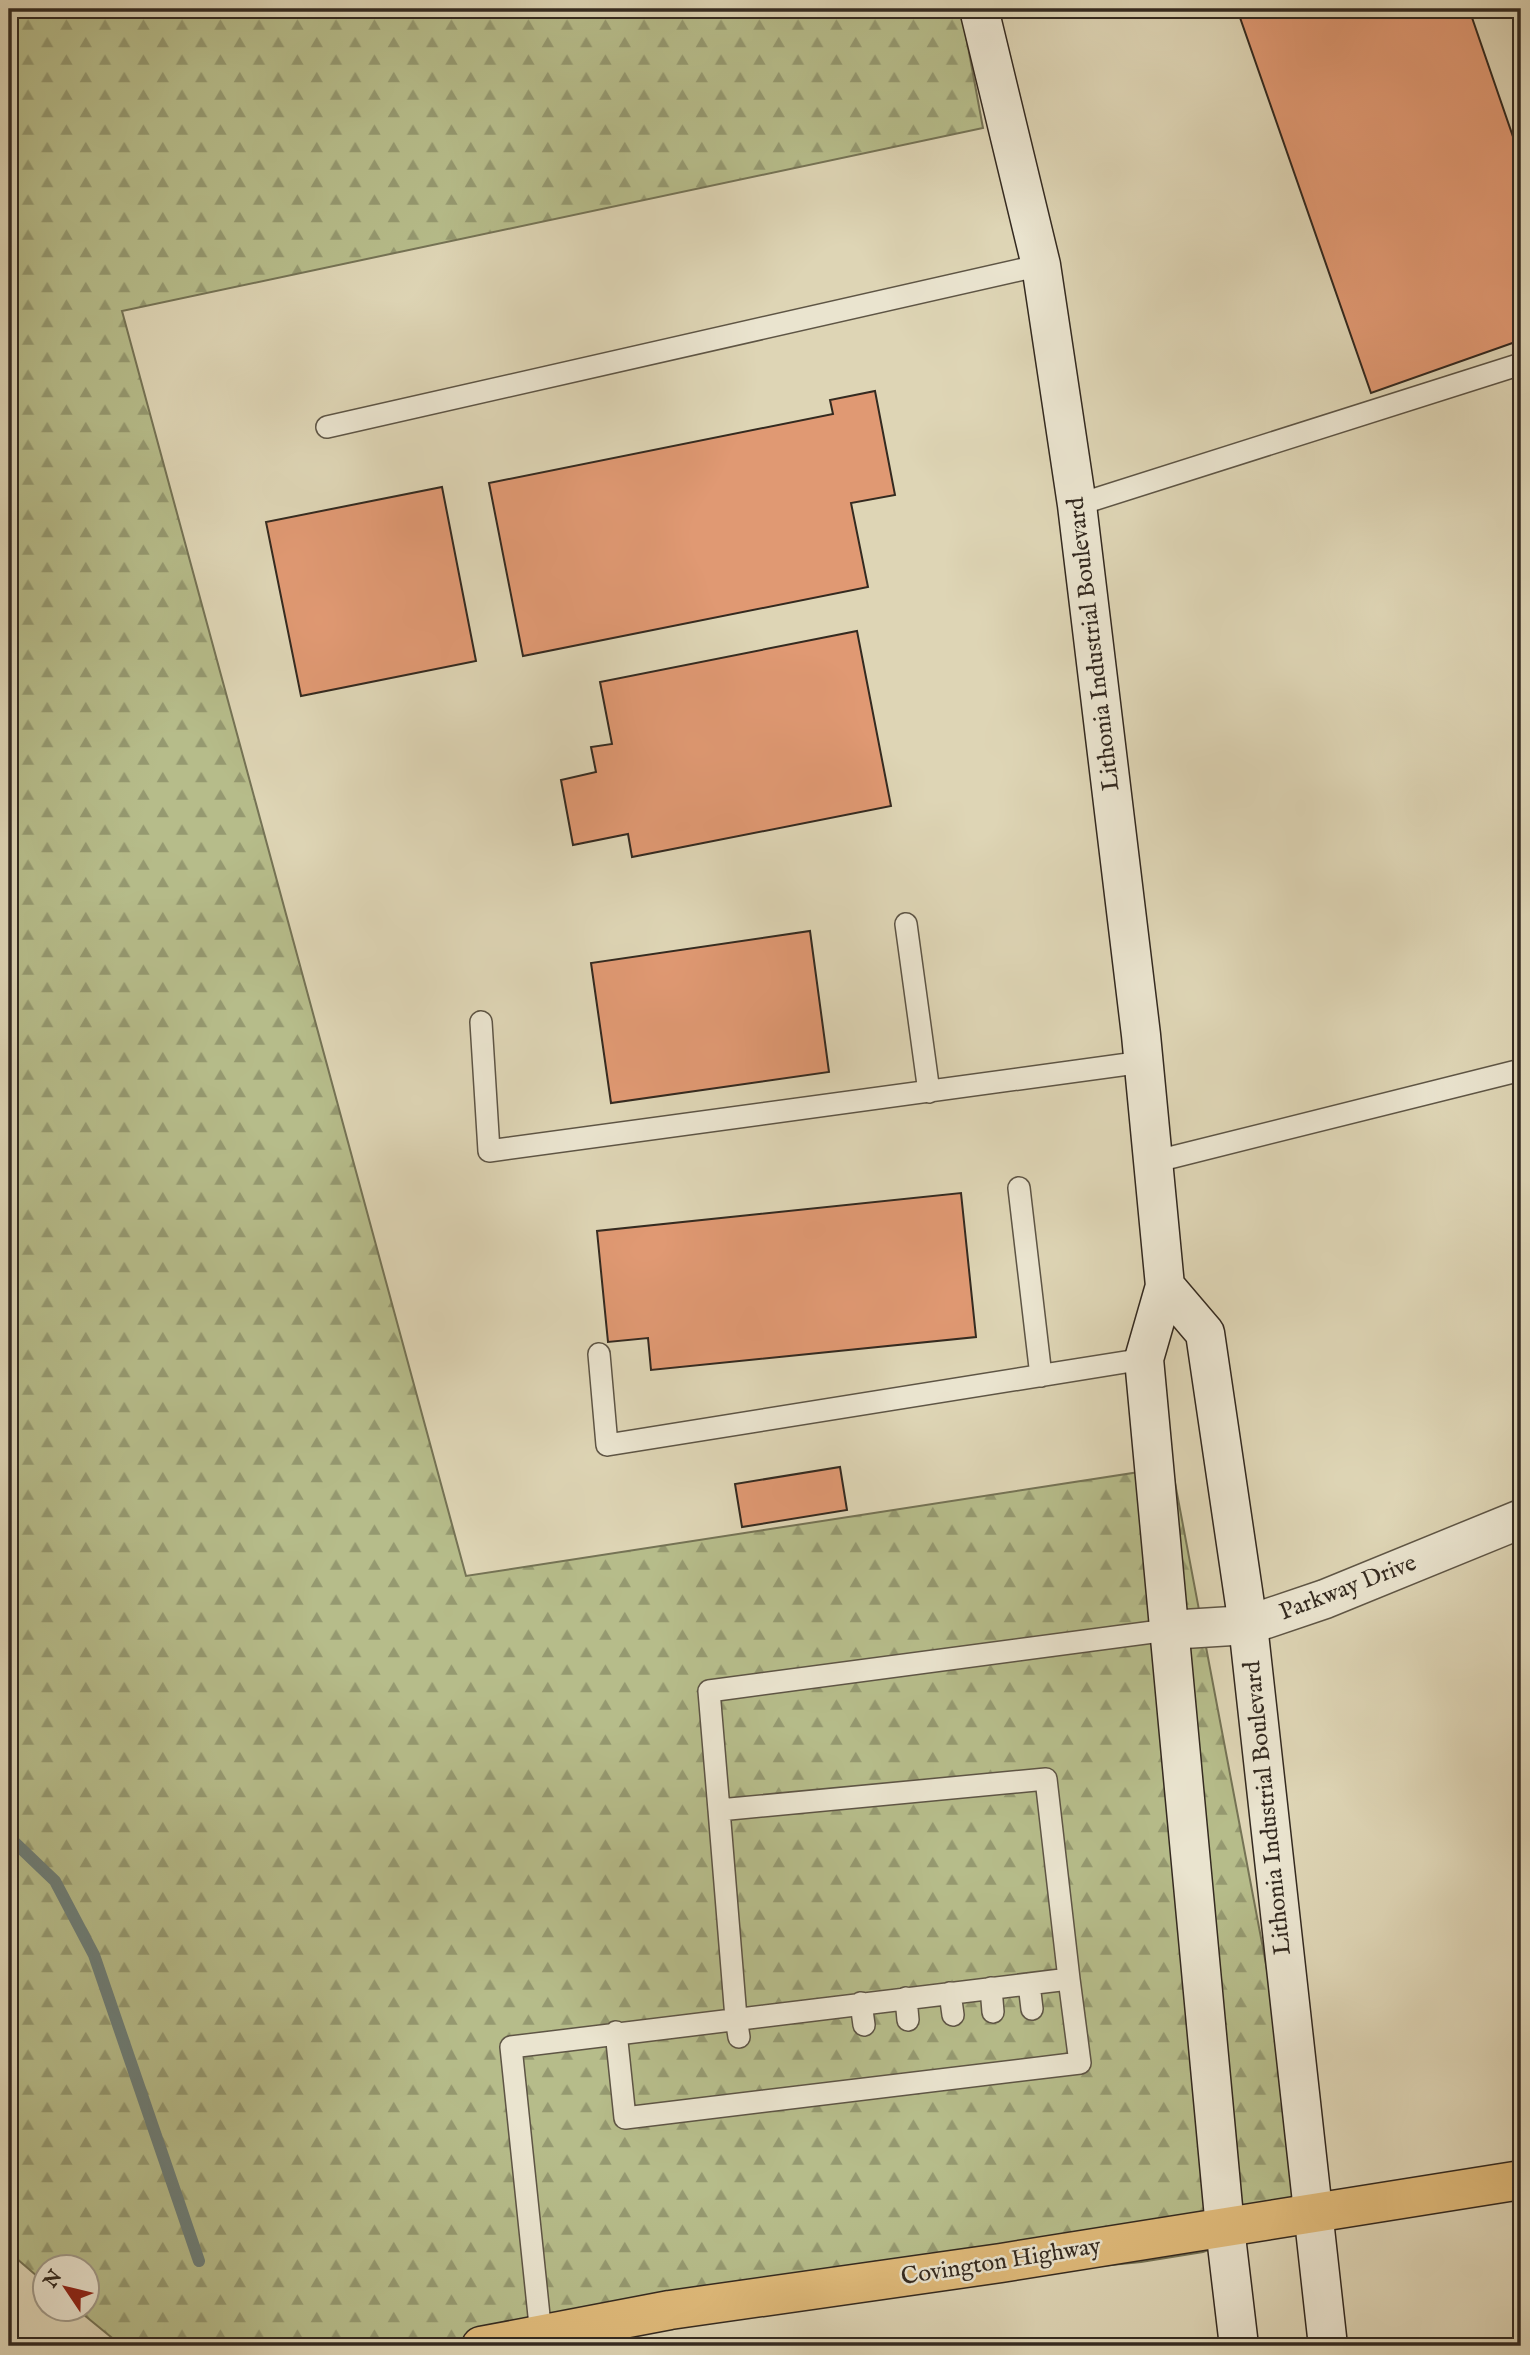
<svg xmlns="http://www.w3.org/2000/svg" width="1530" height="2355" font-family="'IM FELL English',serif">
	<defs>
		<pattern id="forest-firs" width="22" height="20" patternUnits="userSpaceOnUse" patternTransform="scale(1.75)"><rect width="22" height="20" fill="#b6bc8a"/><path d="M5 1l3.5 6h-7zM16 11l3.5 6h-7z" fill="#959970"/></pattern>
	</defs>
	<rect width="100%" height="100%" fill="#ded5b5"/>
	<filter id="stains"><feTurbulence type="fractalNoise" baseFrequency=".00286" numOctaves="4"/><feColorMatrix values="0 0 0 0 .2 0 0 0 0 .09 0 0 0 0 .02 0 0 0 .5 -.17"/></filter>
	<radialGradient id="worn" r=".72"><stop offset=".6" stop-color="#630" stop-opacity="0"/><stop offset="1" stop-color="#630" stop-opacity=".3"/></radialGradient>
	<path fill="url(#forest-firs)" stroke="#757355" stroke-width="2" d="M9 9H961L983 128 122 311 466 1576 1172 1467 1313 2213 1203 2252 1141 2262 950 2281 535 2346H122L78 2310H88V2268H46L45 2283 9 2252Z"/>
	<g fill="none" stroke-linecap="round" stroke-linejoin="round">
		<path stroke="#6e7f79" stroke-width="12" d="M9 1837 55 1881 94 1955 199 2261"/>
	</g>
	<path fill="#e09973" stroke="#342a20" stroke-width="2" d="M1237 9H1469L1521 160V340L1371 393Z
		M875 391 895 495 851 503 868 587 523 656 489 483 833 414 830 400Z
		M442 487 476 661 301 696 266 522Z
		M857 631 891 806 632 857 628 834 573 845 561 780 596 772 591 747 612 744 600 682Z
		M810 931 829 1072 611 1103 591 963Z
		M961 1193 976 1337 651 1370 648 1338 608 1342 597 1231Z
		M840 1467 847 1510 742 1527 735 1484Z"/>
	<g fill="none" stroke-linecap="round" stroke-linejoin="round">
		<g stroke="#5e5545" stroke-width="24">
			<path id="service" d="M327 427 1041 265
				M1077 505 1521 364
				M906 924 929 1092
				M481 1022 489 1151 1143 1062
				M1153 1162 1521 1070
				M1019 1188 1041 1376
				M599 1354 607 1445 1144 1359
				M719 1810 709 1691 1168 1630
				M1029 1984 1032 2009
				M991 1988 993 2012
				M950 1993 953 2015
				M906 1998 908 2020
				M861 2003 864 2025
				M616 2032 625 2118 1080 2063 1069 1979
				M541 2335 511 2047 1069 1979 1046 1779 719 1810 736 2018 739 2037"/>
		</g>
		<g stroke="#5e5545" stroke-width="41">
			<path id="minor" d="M1168 1630 1248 1625 1325 1599 1521 1519"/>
		</g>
		<g stroke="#342a20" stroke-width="41">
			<path id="secondary" d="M979 9 1041 265 1077 505 1141 1035 1165 1286 1144 1359 1225 2228 1239 2346
				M1165 1286 1205 1333 1248 1625 1328 2346"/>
		</g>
		<g stroke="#342a20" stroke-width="41">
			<path id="primary" d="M481 2346 670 2310 1001 2263 1521 2180"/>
		</g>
		<use href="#service" stroke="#eae4cf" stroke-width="21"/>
		<use href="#minor" stroke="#eae4cf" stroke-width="38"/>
		<use href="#secondary" stroke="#eae4cf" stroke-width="38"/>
		<use href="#primary" stroke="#dfba7a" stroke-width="38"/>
	</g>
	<g text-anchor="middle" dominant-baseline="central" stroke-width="5" stroke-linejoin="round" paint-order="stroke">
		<g font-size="24" fill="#342a20" stroke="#eae4cf">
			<text transform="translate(1094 644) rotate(-97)">Lithonia Industrial Boulevard</text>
			<text transform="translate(1348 1588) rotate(-21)">Parkway Drive</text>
			<text transform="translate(1268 1808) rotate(-96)">Lithonia Industrial Boulevard</text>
			<text transform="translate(1001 2262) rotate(-9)">Covington Highway</text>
		</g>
	</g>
	<rect width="1530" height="2355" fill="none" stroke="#ded5b5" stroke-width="35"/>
	<rect x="10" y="10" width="1509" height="2334" fill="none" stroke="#342a20" stroke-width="3.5"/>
	<rect x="18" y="18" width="1495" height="2320" fill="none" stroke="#342a20" stroke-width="2"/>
	<g transform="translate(66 2288) rotate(305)"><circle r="33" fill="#eae4cf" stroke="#a19a89" stroke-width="2"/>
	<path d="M0-5L12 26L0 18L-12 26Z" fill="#8f2418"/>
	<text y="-10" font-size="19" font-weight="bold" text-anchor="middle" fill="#342a20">N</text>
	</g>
	<rect width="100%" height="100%" filter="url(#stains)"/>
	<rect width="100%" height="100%" fill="url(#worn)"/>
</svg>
